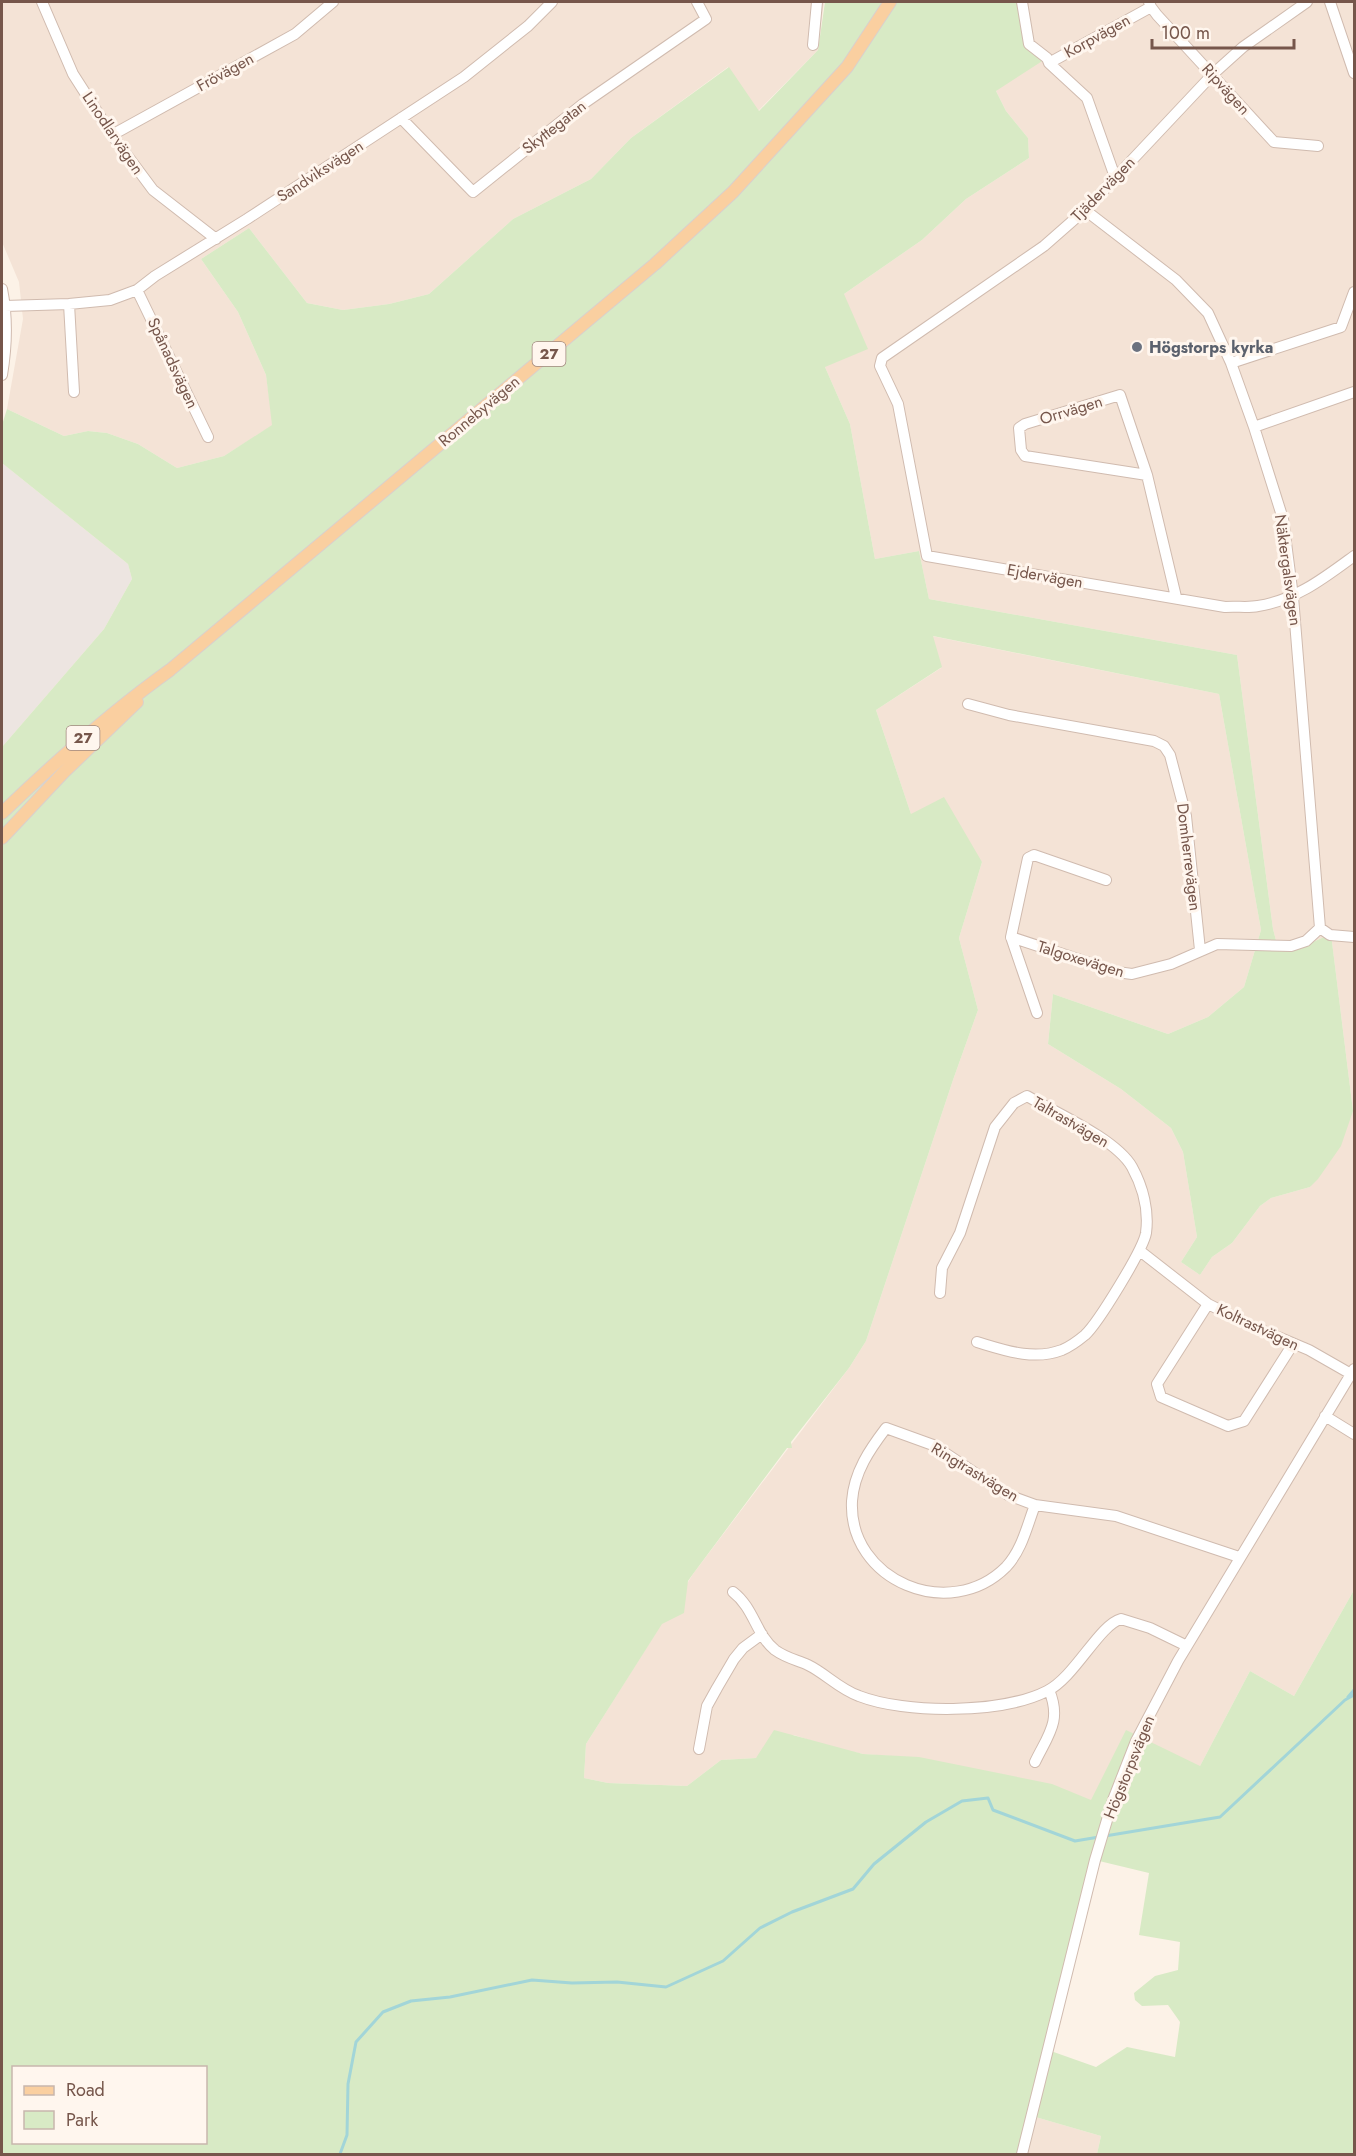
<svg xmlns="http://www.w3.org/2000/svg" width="1356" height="2156" font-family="Jost,sans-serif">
	<rect width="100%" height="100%" fill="#fcf2e7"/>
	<path fill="#f4e3d6" d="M2 2H824L818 50 758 111 728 67 631 138 591 179 513 219 429 294 389 304 343 310 307 303 249 228 201 259 238 312 266 375 273 425 224 456 177 468 138 444 107 433 88 431 64 436 7 409 23 319 19 282 2 242Z
		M1022 2H1354V1590L1294 1696 1250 1671 1200 1766 1089 1807 1015 1777 919 1758 863 1754 831 1747 794 1735 756 1758 721 1760 687 1786 608 1783 584 1778 586 1744 693 1574 849 1368 866 1341 953 1080 978 1010 959 938 982 862 911 814 876 710 941 668 932 636 1219 694 1261 930 1244 987 1208 1017 1168 1034 1053 994 1048 1044 1121 1089 1171 1128 1183 1152 1197 1237 1181 1262 1200 1275 1212 1257 1232 1243 1260 1206 1271 1198 1310 1187 1353 1111 1331 934 1306 945 1278 948 1273 929 1237 655 929 599 919 551 875 559 850 424 825 367 844 294 922 240 966 199 1029 158 1028 138 1006 111 996 91 1029 44Z
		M1032 2116 1101 2136 1097 2154H1023Z"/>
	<path fill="#ede5e1" d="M2 463 128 564 132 579 104 629 2 747Z"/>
	<path fill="#d8eac5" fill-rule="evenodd" d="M825 2H1022L1029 43 1047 58 996 91 1006 111 1028 138 1029 158 966 199 922 240 844 294 868 349 825 367 850 424 875 559 919 551 929 599 1237 655 1273 929 1278 948 1306 945 1331 934 1353 1111 1341 1146 1318 1179 1310 1187 1271 1198 1260 1206 1232 1243 1212 1257 1200 1275 1181 1262 1197 1237 1183 1152 1171 1128 1121 1089 1048 1044 1053 994 1168 1034 1208 1017 1244 987 1261 930 1219 694 933 636 942 667 876 710 911 814 944 797 982 862 959 938 978 1010 953 1080 866 1341 849 1368 791 1442 792 1448H787L693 1574 688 1581 684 1613 662 1624 586 1744 584 1778 608 1783 687 1786 721 1760 756 1758 774 1730 863 1754 919 1757 1052 1784 1091 1800 1126 1730 1200 1766 1250 1671 1294 1696 1354 1590V2154H1097L1101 2136 1032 2116 1022 2154H2V747L104 629 132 579 128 564 2 463V425L7 409 64 436 88 431 107 433 138 444 177 468 224 456 272 425 266 375 238 312 201 259 249 228 307 303 343 310 389 304 429 294 513 219 591 179 631 138 729 67 759 111 818 50ZM1095 1860 1149 1873 1139 1935 1180 1942 1178 1970 1155 1976 1134 1993 1135 2000 1142 2006 1168 2005 1180 2022 1175 2057 1127 2047 1096 2067 1048 2050ZM14 2068H206V2142H14Z"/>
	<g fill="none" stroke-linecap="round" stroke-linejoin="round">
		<path stroke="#a2d5d8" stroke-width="3" d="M1348 1697 1354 1690
			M1105 1836 1220 1817 1345 1700 1354 1695
			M340 2154 347 2135 348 2084 356 2042 383 2012 411 2001 450 1997 532 1980 572 1983 617 1982 666 1987 723 1961 760 1928 792 1912 853 1889 874 1864 926 1822 962 1801 988 1798 993 1810 1075 1841 1099 1837"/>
		<g stroke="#d0bbaf" stroke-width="12">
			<path id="minor" d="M42 2 73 74 112 135 153 190 216 239
				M1022 2 1029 44 1047 58 1049 63 1151 7
				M1149 2 1151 7 1157 15 1274 142 1318 146
				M1307 2 1243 47 1213 74 1085 210 1044 246 882 358 880 366 898 404 927 556 1225 607C1236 606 1248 608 1258 606 1296 600 1324 578 1354 556
				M1330 2 1354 73
				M813 45 817 2
				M1049 63 1087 98 1115 177
				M401 118 473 192 583 104 706 19 697 2
				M112 135 295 34 333 2
				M1085 210 1176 280 1208 313 1231 363 1254 427 1283 519 1293 597 1320 928 1330 935 1354 937
				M2 289C8 319 7 345 2 375
				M137 290 208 437
				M69 304 74 392
				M5 306 69 304 110 300 137 290 155 276 247 219 464 77 528 26 552 2
				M1231 363 1341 327 1354 292
				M1254 427 1354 392
				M1147 475 1025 456 1021 450 1019 428 1025 424 1120 395 1147 475 1176 597
				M968 704 1009 715 1154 741 1164 746 1170 755 1186 816 1200 950
				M1106 880 1034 855 1028 858 1011 937 1117 972 1132 974 1171 964 1217 944 1291 946 1306 941 1320 928
				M1011 937 1037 1013
				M1140 1251 1208 1304 1252 1326 1309 1350 1351 1374
				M940 1293 942 1268 960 1233 995 1127 1014 1103 1027 1096C1056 1113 1116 1139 1132 1167 1143 1187 1149 1211 1146 1233 1143 1250 1098 1323 1085 1335 1079 1340 1069 1347 1062 1350 1033 1361 1004 1350 977 1342
				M1208 1304 1157 1384 1161 1397 1228 1426 1244 1421 1293 1344
				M1325 1416 1354 1434
				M1035 1505C1027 1526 1022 1550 1006 1567 950 1623 848 1581 852 1501 854 1472 870 1449 886 1428L933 1445 1008 1495 1035 1505 1116 1516 1239 1557
				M733 1592C754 1608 756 1635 775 1650 786 1658 797 1660 808 1665 825 1673 839 1689 859 1696 905 1714 1002 1714 1047 1691 1075 1677 1099 1625 1121 1619L1150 1628 1187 1646
				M699 1749 707 1706 717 1688 734 1659 743 1648 762 1634
				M1035 1762C1048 1735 1062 1721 1049 1690
				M1022 2154 1095 1860 1113 1800 1136 1741 1178 1661 1354 1369"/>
		</g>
		<g stroke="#d9d0cd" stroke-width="14">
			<path id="major" d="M2 813C55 762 110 713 170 670L655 264 733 192 847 67 890 2
				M2 838 64 772 137 702"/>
		</g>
		<use href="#minor" stroke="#fff" stroke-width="10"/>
		<use href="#major" stroke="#facfa0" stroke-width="12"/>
	</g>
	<circle fill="#6b7280" stroke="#fff6ee" stroke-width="2" cx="1137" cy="347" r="6"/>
	<g text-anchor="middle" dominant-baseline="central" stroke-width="6" stroke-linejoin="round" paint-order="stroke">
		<g fill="#fff6ee" stroke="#9f867c" stroke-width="1.5">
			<rect x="532.5" y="342" width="33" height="24" rx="4.5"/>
			<rect x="66.5" y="726" width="33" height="24" rx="4.5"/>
		</g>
		<g font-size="15" font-weight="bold" fill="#76564b">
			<text x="549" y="354">27</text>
			<text x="83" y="738">27</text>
		</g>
		<g font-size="16" fill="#76564b" stroke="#fff6ee">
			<text transform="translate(1097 36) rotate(-29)">Korpvägen</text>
			<text transform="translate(225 72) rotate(-29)">Frövägen</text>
			<text transform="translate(1226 89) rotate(48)">Ripvägen</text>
			<text transform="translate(554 127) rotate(-38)">Skyttegatan</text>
			<text transform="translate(113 133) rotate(56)">Linodlarvägen</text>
			<text transform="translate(320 171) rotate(-33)">Sandviksvägen</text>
			<text transform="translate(1103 189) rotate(-46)">Tjädervägen</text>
			<text transform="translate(173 363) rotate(65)">Spånadsvägen</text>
			<text transform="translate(1071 410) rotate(-17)">Orrvägen</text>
			<text transform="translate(479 411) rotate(-40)">Ronnebyvägen</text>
			<text transform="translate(1288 570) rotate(82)">Näktergalsvägen</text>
			<text transform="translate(1045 576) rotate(10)">Ejdervägen</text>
			<text transform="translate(1189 857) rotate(83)">Domherrevägen</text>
			<text transform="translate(1081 959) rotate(17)">Talgoxevägen</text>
			<text transform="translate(1071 1122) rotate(30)">Taltrastvägen</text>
			<text transform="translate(1258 1327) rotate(25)">Koltrastvägen</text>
			<text transform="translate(975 1472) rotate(31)">Ringtrastvägen</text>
			<text transform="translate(1129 1767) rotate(-68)">Högstorpsvägen</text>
		</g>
		<g font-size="16" font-weight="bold" fill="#5b616d" stroke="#fff6ee" text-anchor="start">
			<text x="1149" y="347">Högstorps kyrka</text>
		</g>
	</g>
	<rect width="1356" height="2156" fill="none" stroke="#76564b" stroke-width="6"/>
	<rect x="12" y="2066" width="195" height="78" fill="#fff6ee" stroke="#c8b6ad" stroke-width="1.5"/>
	<rect x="24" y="2086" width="30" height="9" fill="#facfa0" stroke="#c8b6ad" stroke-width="1.5"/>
	<text x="66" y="2096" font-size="18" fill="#76564b">Road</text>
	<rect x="24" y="2111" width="30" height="18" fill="#d8eac5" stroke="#c8b6ad" stroke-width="1.5"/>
	<text x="66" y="2126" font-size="18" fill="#76564b">Park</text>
	<path d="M1152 39v9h142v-9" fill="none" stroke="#76564b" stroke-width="3"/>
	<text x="1161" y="39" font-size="18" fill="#76564b" stroke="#fff6ee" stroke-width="4.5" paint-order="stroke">100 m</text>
</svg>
